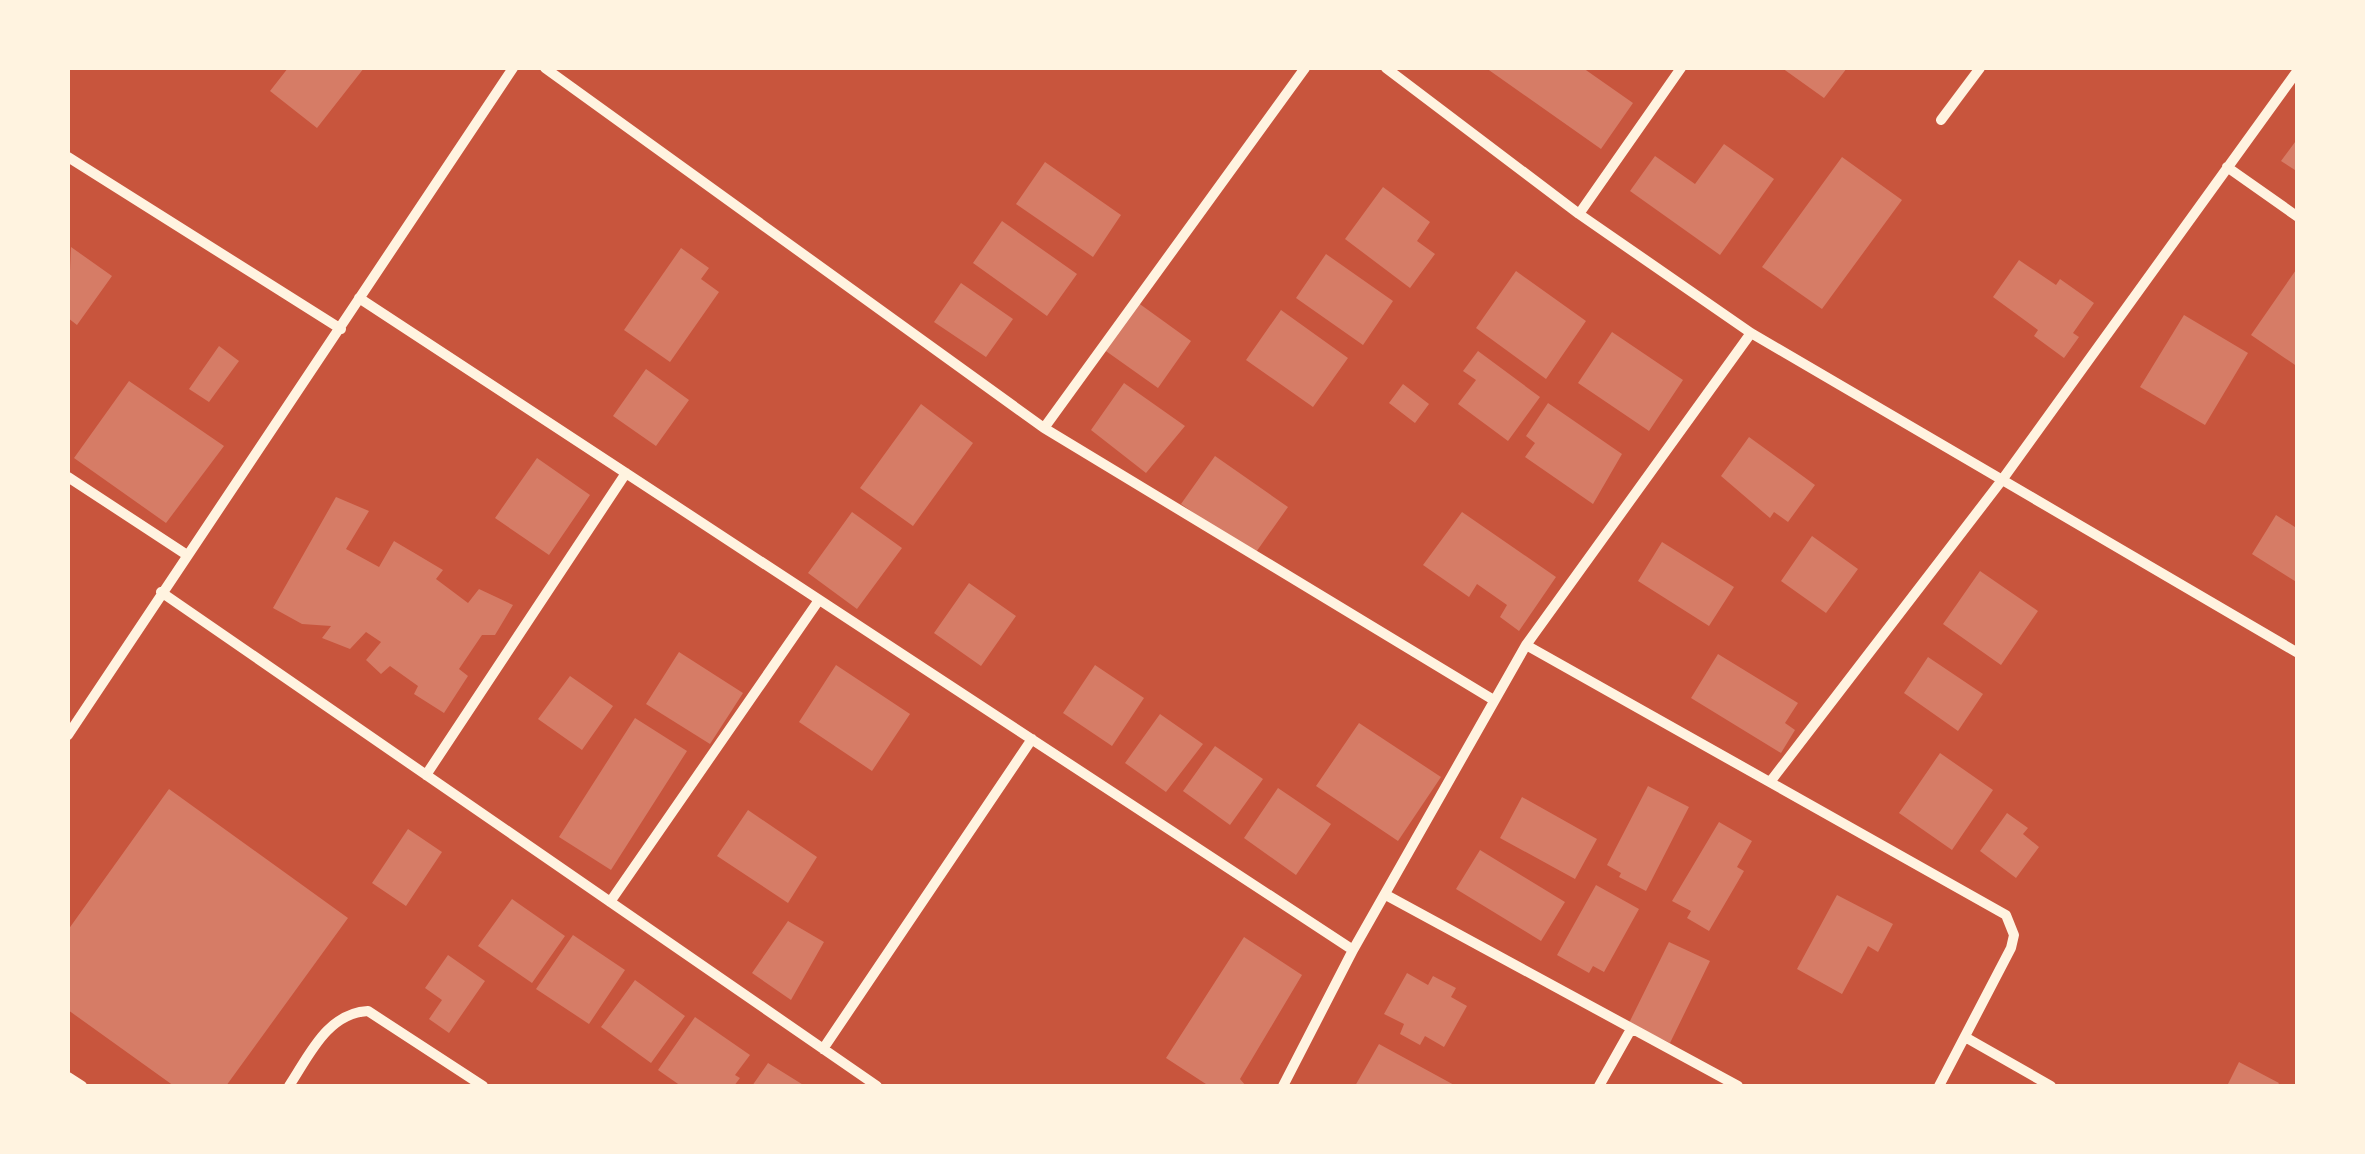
<svg xmlns="http://www.w3.org/2000/svg" width="2365" height="1154" font-family="Inter,sans-serif">
	<rect width="100%" height="100%" fill="#c8553d"/>
	<path fill="#d67c66" d="M288 68H364L317 128 270 91Z
		M1486 68H1583L1633 103 1601 149Z
		M1782 68H1847L1824 98Z
		M2298 138V172L2281 161Z
		M1724 144 1774 179 1720 255 1630 191 1655 156 1695 184Z
		M1842 157 1902 200 1822 309 1762 267Z
		M1045 162 1121 215 1093 257 1016 204Z
		M1383 187 1430 222 1417 241 1435 254 1410 288 1345 239Z
		M1002 221 1077 274 1047 316 973 263Z
		M71 247 112 276 77 325 68 318Z
		M681 248 709 268 701 279 719 292 670 362 624 330Z
		M1326 254 1393 301 1363 345 1296 298Z
		M2019 260 2056 285 2060 279 2094 303 2073 333 2079 337 2064 358 2034 336 2038 330 1993 297Z
		M2298 267V367L2251 335Z
		M1516 271 1586 321 1546 379 1476 328Z
		M961 283 1013 319 986 357 934 322Z
		M1137 302 1191 341 1158 388 1103 349Z
		M1281 310 1348 358 1313 407 1246 360Z
		M2184 315 2248 353 2205 425 2140 387Z
		M1612 332 1683 380 1649 431 1578 383Z
		M219 346 239 361 209 402 189 389Z
		M1478 351 1540 397 1508 441 1458 404 1476 380 1463 371Z
		M646 369 689 400 656 446 613 416Z
		M129 381 224 446 166 523 74 458Z
		M1124 383 1185 426 1146 473 1091 430Z
		M1403 384 1429 404 1415 423 1389 403Z
		M1548 403 1622 454 1593 504 1525 457 1535 443 1526 436Z
		M921 404 973 443 913 526 860 488Z
		M1749 437 1815 485 1788 522 1774 512 1770 518 1721 476Z
		M1215 456 1288 507 1254 555 1181 504Z
		M537 458 590 495 549 555 495 518Z
		M336 497 369 511 346 549 379 567 394 541 443 570 436 579 468 603 479 589 513 605 495 635H482L459 669 468 676 444 713 414 694 418 686 390 666 381 674 366 660 381 642 366 632 350 649 322 638 331 626 302 624 273 608Z
		M852 512 902 548 857 609 808 573Z
		M1462 512 1556 577 1519 631 1500 617 1507 605 1477 584 1469 597 1423 565Z
		M2276 515 2298 529V583L2252 554Z
		M1812 536 1858 569 1826 613 1781 581Z
		M1662 542 1734 587 1709 626 1638 581Z
		M1980 571 2038 611 2001 665 1943 624Z
		M969 583 1016 616 981 666 934 633Z
		M679 652 743 693 710 744 646 704Z
		M1718 654 1798 703 1785 723 1795 730 1781 753 1691 698Z
		M1928 657 1983 694 1958 731 1904 693Z
		M836 665 910 714 872 771 799 722Z
		M1095 665 1144 698 1112 746 1063 713Z
		M570 676 613 706 582 750 538 719Z
		M1160 714 1203 744 1166 792 1125 763Z
		M635 718 687 751 611 870 559 837Z
		M1359 723 1441 777 1398 841 1316 786Z
		M1215 746 1263 779 1230 825 1183 791Z
		M1940 753 1993 790 1952 850 1899 813Z
		M1648 786 1689 807 1646 891 1619 877 1621 873 1607 865Z
		M1278 788 1331 824 1296 875 1244 838Z
		M169 789 348 918 226 1086H174L68 1010V930Z
		M1522 797 1597 839 1575 879 1500 838Z
		M748 810 817 857 788 903 717 856Z
		M2007 813 2028 828 2023 834 2039 847 2016 878 1980 851Z
		M1719 822 1752 841 1737 867 1744 871 1709 931 1687 918 1691 911 1672 901Z
		M408 829 442 852 406 906 372 883Z
		M1480 850 1565 902 1541 941 1456 889Z
		M1596 885 1639 909 1604 972 1593 966 1589 973 1557 955Z
		M1837 895 1893 924 1878 952 1868 946 1842 994 1797 969Z
		M512 899 565 936 532 983 478 946Z
		M788 921 824 942 791 1000 752 973Z
		M573 935 625 970 589 1024 536 989Z
		M1244 937 1302 975 1240 1079 1246 1086H1209L1166 1058Z
		M1669 942 1710 961 1670 1043 1629 1023Z
		M448 955 485 981 449 1033 429 1019 442 1000 425 988Z
		M1407 973 1428 985 1433 976 1456 988 1451 997 1467 1006 1444 1047 1425 1036 1420 1045 1400 1034 1404 1024 1384 1014Z
		M635 980 685 1016 651 1063 601 1027Z
		M695 1017 750 1055 735 1075 740 1078 734 1086H681L658 1070Z
		M1379 1044 1456 1086H1355Z
		M2239 1062 2279 1083 2277 1086H2227Z
		M768 1063 805 1086H752Z"/>
	<g fill="none" stroke-linecap="round" stroke-linejoin="round">
		<path stroke="#fff3e0" stroke-width="10" d="M545 68 1044 428 1305 68
			M1386 68 1579 214 1751 333 2298 653
			M1941 120 1980 68
			M68 157 341 329
			M2227 167 2298 217
			M1579 214 1681 68
			M359 298 1353 950
			M1044 428 1492 699
			M68 477 187 555
			M161 592 877 1086
			M1526 645 2006 915 2014 935 2011 948 1939 1086
			M68 735 513 68
			M426 775 626 473
			M1770 782 2002 480 2298 70
			M1386 895 1738 1086
			M610 902 819 600
			M1965 1037 2051 1086
			M823 1049 1032 739
			M68 1077 82 1086
			M289 1086C309 1056 327 1013 368 1011L483 1086
			M1283 1086 1353 950 1526 645 1751 333
			M1599 1086 1630 1031"/>
	</g>
	<rect width="2365" height="1154" fill="none" stroke="#fff3e0" stroke-width="140"/>
</svg>
